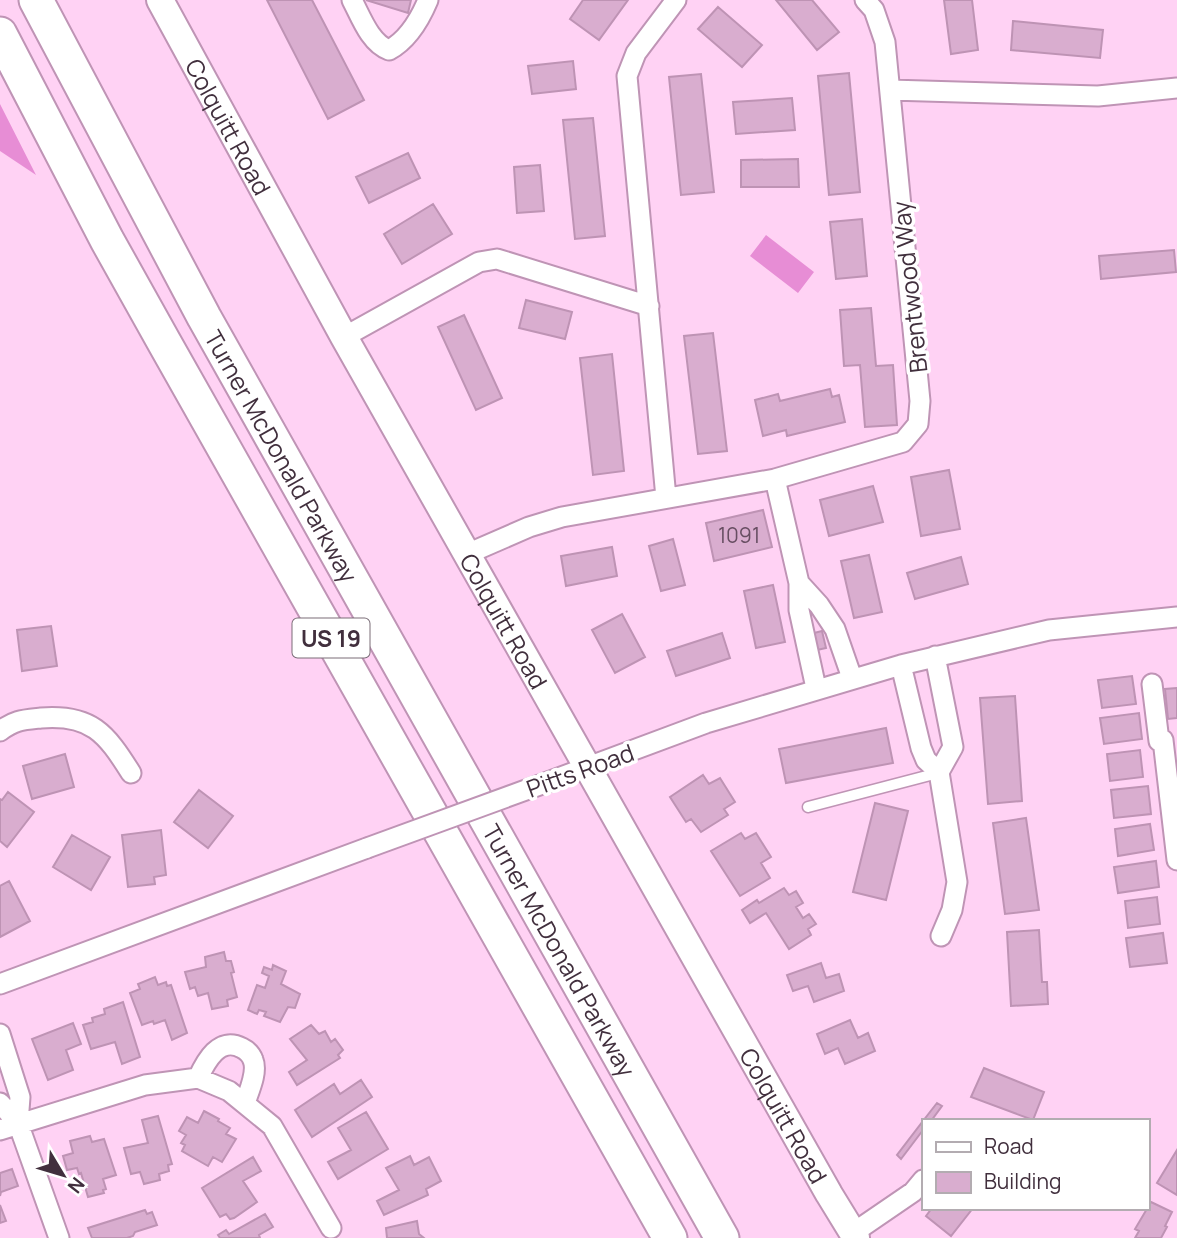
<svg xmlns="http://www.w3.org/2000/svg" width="1177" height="1238" font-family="Manrope,sans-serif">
	<rect width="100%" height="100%" fill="#ffd2f4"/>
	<path fill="#e78dd5" d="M0 104 36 175 0 151Z
		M766 235 814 272 798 293 750 256Z"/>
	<path fill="#d9adcf" stroke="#be93b4" stroke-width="2" d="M267 0H312L364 100 328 119Z
		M366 0H411L408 13Z
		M583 0H628L599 40 570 19Z
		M776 0H812L839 32 817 50Z
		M944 0H972L978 50 951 54Z
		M718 7 762 45 742 67 698 29Z
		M1013 21 1103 30 1100 58 1011 50Z
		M573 61 576 89 532 94 528 66Z
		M849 73 860 192 829 195 818 76Z
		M701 74 714 192 681 195 669 77Z
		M792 98 795 130 736 134 733 102Z
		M593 118 605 236 575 239 563 120Z
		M408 153 420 178 369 203 356 177Z
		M798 159 799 187H741V160Z
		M540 165 544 211 517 213 514 167Z
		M433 204 452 234 402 264 384 234Z
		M862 219 867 276 836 279 830 222Z
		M1174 250 1176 272 1101 279 1099 256Z
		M526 300 572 312 565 339 519 328Z
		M871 308 876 366 893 365 897 425 865 427 860 365 844 366 840 310Z
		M464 315 502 398 476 410 438 327Z
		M713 333 727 451 698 454 684 336Z
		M612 354 624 471 593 475 580 358Z
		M830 389 832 397 839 395 845 422 787 436 786 430 763 436 755 400 778 394 780 401Z
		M949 470 960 529 921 536 911 477Z
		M873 486 883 522 829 536 820 500Z
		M763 510 772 547 714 561 706 523Z
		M673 539 685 585 661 591 649 546Z
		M612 547 617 576 566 586 561 556Z
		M869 555 882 612 854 618 841 561Z
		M961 557 968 584 915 599 907 573Z
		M773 585 785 642 756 648 744 591Z
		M622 614 645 657 615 673 592 630Z
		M51 626 57 666 22 671 17 630Z
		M822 631 826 648 817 650 814 633Z
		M722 633 730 658 676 676 667 651Z
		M1132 676 1136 704 1102 708 1098 680Z
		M1177 688V718L1168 719 1165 689Z
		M1015 696 1022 801 988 804 980 698Z
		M1139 713 1142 739 1104 744 1100 718Z
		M886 728 893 763 786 783 779 749Z
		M1140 750 1143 777 1110 781 1107 754Z
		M65 754 74 787 32 799 23 766Z
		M703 775 709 784 720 778 735 802 724 809 728 815 701 832 691 819 686 822 670 797Z
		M1148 786 1151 814 1114 818 1111 790Z
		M199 790 233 816 208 848 174 822Z
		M8 792 34 812 7 847 0 841V799L2 800Z
		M875 803 908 811 886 900 853 892Z
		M1026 818 1039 910 1005 914 993 823Z
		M1150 824 1154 850 1118 856 1115 829Z
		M161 830 166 875 154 877 155 884 128 887 122 835Z
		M741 833 745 839 756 833 771 857 761 863 770 878 740 896 711 851Z
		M72 835 110 857 91 890 53 867Z
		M1156 861 1159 887 1118 893 1114 867Z
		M9 881 30 921 0 937V886Z
		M784 888 789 895 796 891 803 903 796 907 803 918 809 914 816 924 808 929 811 935 789 949 766 913 750 923 742 910 757 900 759 903Z
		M1157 897 1160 924 1128 928 1125 901Z
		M1039 930 1042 982H1047L1048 1004 1011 1006 1007 932Z
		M1163 933 1167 963 1130 967 1126 938Z
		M224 952 226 961H231L234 972 231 973 237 997 227 1000 228 1006 212 1009 208 993 198 996 195 987 190 989 185 972 206 967 205 957Z
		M821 963 826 978 839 974 844 991 814 1002 808 986 793 991 787 975Z
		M273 965 286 971 281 984 300 994 295 1008 288 1007 280 1022 264 1016 266 1012 259 1010 257 1014 248 1010 257 985 265 988 269 976 262 973 264 967 272 970Z
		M155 977 158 985 166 982 167 986 171 985 187 1033 172 1040 165 1020 154 1024 153 1021 142 1025 130 993 140 989 138 984Z
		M123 1002 140 1057 122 1064 115 1042 91 1049 83 1025 93 1022 92 1018 105 1014 104 1009Z
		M850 1020 858 1038 868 1033 875 1051 845 1064 838 1048 825 1054 817 1034Z
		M73 1023 81 1044 66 1050 73 1070 48 1080 32 1039Z
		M311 1025 319 1034 325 1031 331 1042 335 1039 343 1050 338 1055 340 1058 297 1085 289 1072 307 1060 290 1039Z
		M984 1068 1044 1092 1033 1120 971 1097Z
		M361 1080 372 1097 312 1137 295 1110 334 1084 340 1094Z
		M937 1103 942 1106 931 1121H923Z
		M204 1111 219 1119 218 1121 230 1128 226 1134 236 1139 222 1162 213 1157 208 1166 182 1151 185 1145 181 1143 186 1135 179 1131 187 1117 198 1123Z
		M366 1112 388 1149 338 1179 328 1162 351 1150 338 1128Z
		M158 1116 172 1164 168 1165 169 1171 159 1174 160 1180 144 1184 140 1172 131 1174 124 1148 148 1143 142 1120Z
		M923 1121V1130L901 1159 897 1155Z
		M90 1136 92 1142 104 1139 116 1175 103 1179 106 1189 103 1190 104 1193 88 1197 81 1173 79 1174 77 1168 67 1170 63 1156 73 1153 70 1141Z
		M1177 1150V1195L1157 1183Z
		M410 1156 414 1165 429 1157 441 1181 426 1189 428 1195 384 1215 377 1201 399 1190 386 1168Z
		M253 1157 261 1171 243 1181 257 1202 234 1218 230 1219 226 1214 220 1217 202 1188Z
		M12 1169 18 1186 1 1192 0 1196V1173Z
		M1151 1202 1172 1212 1165 1226 1167 1227 1161 1238H1135L1139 1231 1135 1229Z
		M0 1205 6 1221 0 1223Z
		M932 1208H973L951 1236 926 1216Z
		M145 1210 147 1214 152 1212 157 1225 135 1232 133 1236 127 1238H92L88 1228Z
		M265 1214 273 1227 259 1235 260 1238H220L218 1235 226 1230 229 1234Z
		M417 1221 419 1234 424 1238H387L386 1228Z"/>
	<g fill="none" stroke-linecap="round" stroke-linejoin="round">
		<g stroke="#bf94b5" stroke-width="13">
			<path id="lane" d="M808 807 938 773"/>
		</g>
		<g stroke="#bf94b5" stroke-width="23">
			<path id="street" d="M352 0C361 17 370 43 389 50 408 40 420 19 428 0
				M890 90 1098 96 1177 88
				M344 337 479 262 497 259 649 306
				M775 479 799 583V610L816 688
				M666 498 627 76 636 53 676 0
				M467 554 529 527 562 517 775 479 903 442 918 424 920 401 885 42 874 10 865 0
				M799 583 819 605 835 629 852 678
				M935 656 953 747 939 772
				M901 665 921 748 926 760 939 772 957 882 952 910 941 936
				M1152 684 1159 741 1163 740 1177 860
				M0 731C15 720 22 720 41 718 91 714 106 733 131 773
				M545 783 706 723 901 665 1049 630 1177 617
				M0 984 367 848
				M0 1034 20 1097 18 1123 59 1238
				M198 1078C206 1061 219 1036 242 1048 246 1050 251 1054 253 1060 258 1072 249 1091 245 1103
				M0 1103 18 1123
				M0 1130 145 1085 198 1078 229 1091 272 1126 331 1228
				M853 1233 913 1192 923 1180"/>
		</g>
		<g stroke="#bf94b5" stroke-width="30">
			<g id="secondary">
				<path id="s1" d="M160 0 344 337 829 1194 856 1238"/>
			</g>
		</g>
		<g stroke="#bf94b5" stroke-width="37">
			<g id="highway">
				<path id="s2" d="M36 0 204 317 722 1238"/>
				<path d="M0 34 107 240 164 342 670 1238"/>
			</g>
		</g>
		<use href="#lane" stroke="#fff" stroke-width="10"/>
		<use href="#street" stroke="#fff" stroke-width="19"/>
		<use href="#secondary" stroke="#fff" stroke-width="26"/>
		<use href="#highway" stroke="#fff" stroke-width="33"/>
		<g stroke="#bf94b5" stroke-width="23" stroke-linecap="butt">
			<path id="street-bridge" d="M367 848 545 783"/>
		</g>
		<use href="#street-bridge" stroke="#fff" stroke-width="19"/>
	</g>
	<g text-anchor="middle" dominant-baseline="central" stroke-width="7" stroke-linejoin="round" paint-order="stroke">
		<g font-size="21" fill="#674e62">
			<text x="739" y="535">1091</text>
		</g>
		<rect fill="#fff" stroke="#7a6d77" stroke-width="2" x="292.5" y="618.5" width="77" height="39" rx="5"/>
		<g font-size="23" font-weight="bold" fill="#412f3d">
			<text x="331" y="638">US 19</text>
		</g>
		<g font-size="24" fill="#412f3d" stroke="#fff">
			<text stroke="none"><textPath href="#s1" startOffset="144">Colquitt Road</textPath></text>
			<text transform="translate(909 287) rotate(-96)">Brentwood Way</text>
			<text stroke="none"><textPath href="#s2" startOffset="518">Turner McDonald Parkway</textPath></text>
			<text stroke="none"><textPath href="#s1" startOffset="710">Colquitt Road</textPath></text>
			<text transform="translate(580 770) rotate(-20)">Pitts Road</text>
			<text stroke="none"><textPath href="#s2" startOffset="1085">Turner McDonald Parkway</textPath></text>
			<text stroke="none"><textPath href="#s1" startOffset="1278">Colquitt Road</textPath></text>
		</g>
	</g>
	<rect x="922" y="1119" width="228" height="91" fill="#ffffff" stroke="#b3acb1" stroke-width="2"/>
	<rect x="936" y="1142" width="35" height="10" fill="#ffffff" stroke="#b3acb1" stroke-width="2"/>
	<text x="984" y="1154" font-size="21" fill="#412f3d">Road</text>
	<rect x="936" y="1172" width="35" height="21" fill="#d9adcf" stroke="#b3acb1" stroke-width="2"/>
	<text x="984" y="1189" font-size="21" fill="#412f3d">Building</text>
	<g transform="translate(63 1175) rotate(128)" stroke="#ffffff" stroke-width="5" paint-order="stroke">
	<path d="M0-5L12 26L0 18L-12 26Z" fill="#412f3d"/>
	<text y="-10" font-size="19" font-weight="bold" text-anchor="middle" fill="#412f3d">N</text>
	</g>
</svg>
